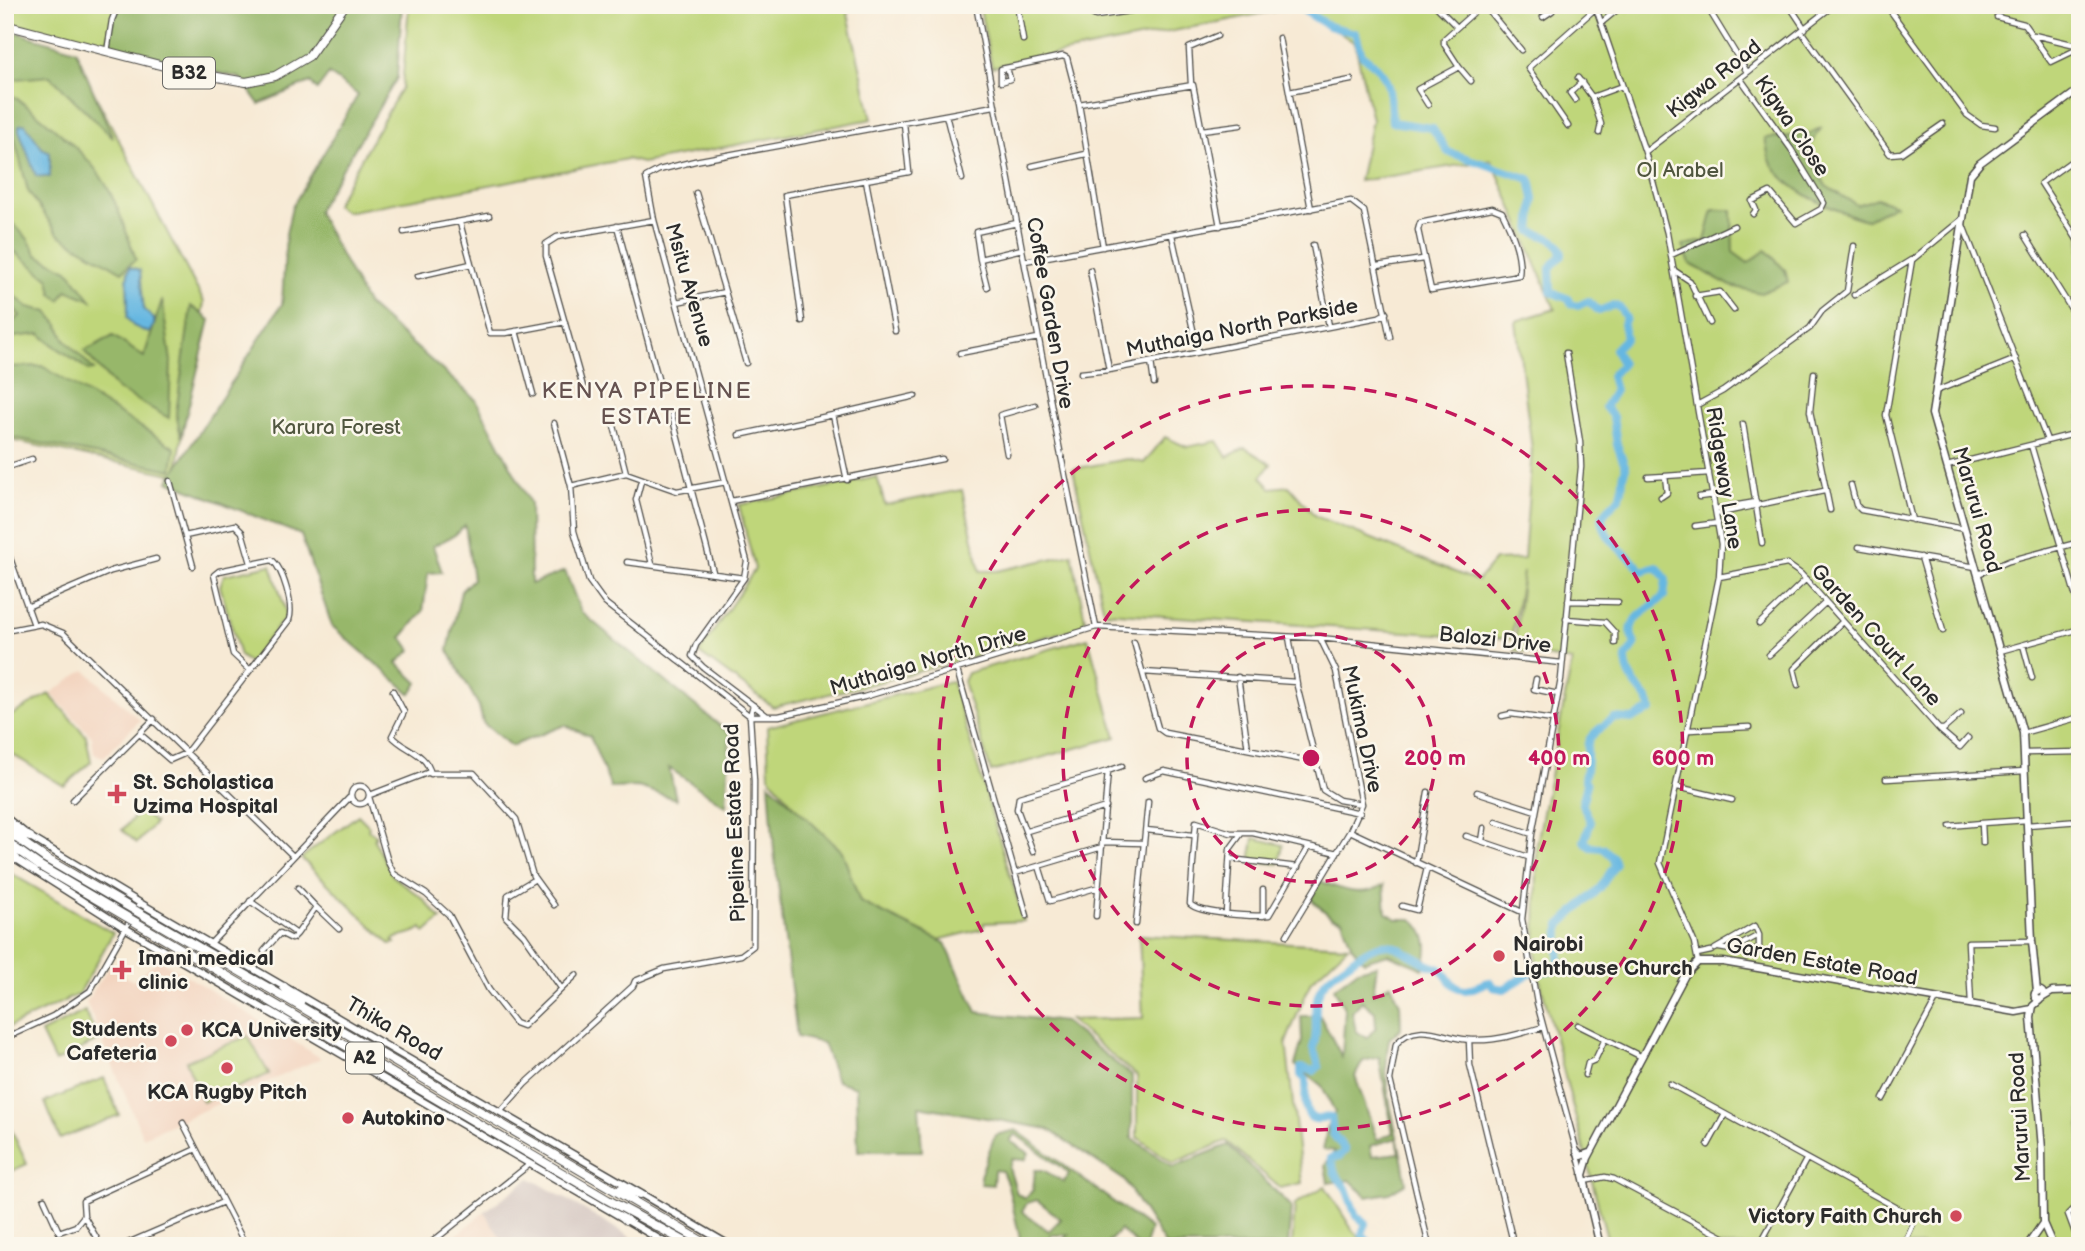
<svg xmlns="http://www.w3.org/2000/svg" width="2085" height="1251" font-family="'Balsamiq Sans',sans-serif">
	<rect width="100%" height="100%" fill="#fbf7ec"/>
	<filter id="ink" filterUnits="userSpaceOnUse"><feTurbulence type="fractalNoise" baseFrequency=".0143" numOctaves="2"/><feDisplacementMap in="SourceGraphic" scale="14" xChannelSelector="R" yChannelSelector="G"/><feConvolveMatrix kernelMatrix="1 2 1 2 8 2 1 2 1" color-interpolation-filters="sRGB"/></filter>
	<filter id="wash" filterUnits="userSpaceOnUse"><feTurbulence type="fractalNoise" baseFrequency=".00686" numOctaves="4" result="noise"/><feDisplacementMap in="SourceGraphic" scale="28" xChannelSelector="R" yChannelSelector="G"/><feGaussianBlur stdDeviation="1.57" result="paint"/><feColorMatrix in="noise" values="0 0 0 0 0 0 0 0 0 0 0 0 0 0 0 0 0 1.4 0 .05"/><feComposite in="paint" operator="in"/></filter>
	<g filter="url(#wash)">
		<rect width="100%" height="100%" fill="#f7ead5"/>
		<path fill="#f3d4bf" d="M85 670 140 720 104 757 94 754 92 737 51 693Z
			M159 959 321 1058 143 1137 86 1002 110 966 133 981Z
			M484 1212 506 1246H443Z"/>
		<path fill="#cfc0bb" d="M530 1178 646 1246H506L484 1212Z"/>
		<path fill="#bfd67a" stroke="#758052" stroke-width="2" d="M5 5H124L113 17 107 46 5 22Z
			M409 5H846L872 119 642 163 627 159 346 212 335 205 402 87Z
			M979 5H2080V1246H1609L1536 965 1537 844 1572 661 1514 650 1523 572 1511 639 1104 612 1073 469 1127 459 1144 463 1165 437 1187 447 1217 441 1227 457 1245 448 1271 464 1261 477 1271 488 1289 486 1315 516 1477 581 1495 560 1524 559 1532 450 1516 321 1555 309 1492 160 1359 181 1372 120 1355 43 1300 6 992 67Z
			M5 33 72 51 204 302 176 475 5 439Z
			M877 477 885 505 962 490 980 571H997L1072 554 1085 619 1081 627 880 682 773 707 699 653 755 569 739 505Z
			M271 565 287 615 249 663 240 656 220 586 224 575Z
			M1088 638 1116 737 991 772 963 681 967 673Z
			M952 681 1024 921 984 923 983 929 860 959 819 836 769 776 767 727Z
			M49 694 86 736 91 762 64 786 5 750V719Z
			M141 810 155 823 137 843 122 830Z
			M358 815 369 826 368 830 376 835 374 840 393 876 423 899 441 919 425 933 422 928C411 936 402 933 393 940L395 943 390 944 301 858Z
			M1254 838 1283 845 1279 864 1250 861Z
			M5 870 113 933 79 994 5 1029Z
			M1139 935 1348 946 1311 981 1286 1042 1302 1183 1280 1188 1226 1141 1173 1163 1137 1137V1076L1069 1020 1143 1018Z
			M85 1011 99 1040 55 1062 41 1033Z
			M248 1036 269 1074 203 1102 186 1061Z
			M104 1078 119 1115 60 1139 45 1102Z
			M10 1127 27 1164 5 1174V1129Z
			M1325 1186 1353 1231 1368 1246H1292L1295 1204Z"/>
		<path fill="#97b76a" stroke="#61714a" stroke-width="2" fill-rule="evenodd" d="M124 5H402L397 78 317 211 367 304 476 400 530 503 531 584 565 571 581 612 730 734 726 806 669 768 676 799 638 787 611 788 590 736 565 725 511 746 483 723 479 706 448 650 461 591 473 579 465 525 455 535 433 546 442 572 428 573 423 611 402 637 411 650 397 663 418 683 411 694 332 626 301 535 168 481 282 304 286 234 292 207 358 95 329 74 317 90 310 82 259 104 240 78 107 46 113 17Z
			M5 29 76 50 113 138 50 76 5 80Z
			M12 95C36 112 79 147 96 170 116 195 125 230 136 259L122 272 59 235 28 191 7 109Z
			M1822 127 1807 150 1826 186 1857 205 1877 198 1895 205 1866 220C1836 211 1784 191 1770 160 1767 154 1767 145 1765 138L1807 135Z
			M5 205 12 223 28 239 37 255 68 270 91 300 67 290 60 300 52 294 49 279 5 244Z
			M1713 210H1732L1733 252 1748 263 1766 250 1785 270 1788 282 1761 293 1731 286 1690 264 1683 245 1705 241Z
			M5 288 28 307 48 312 58 324 65 340 94 370 89 371C73 356 55 349 40 334L5 338V328L20 316 5 298Z
			M162 300 171 361 169 418 117 389 84 351 113 336 144 357Z
			M191 306 210 320 181 437 176 413Z
			M42 366 175 448 172 470 5 436V367Z
			M769 783 842 851 860 902 945 943 977 1012 1064 1022 1132 1076V1138L1173 1167 1228 1145 1291 1206 1288 1246H1166L1124 1180 1048 1129 919 1106 922 1151H858L856 1087 837 1081 823 1043 797 1037 774 851Z
			M1320 881C1343 890 1361 898 1384 885L1386 913 1397 919H1412C1429 933 1430 949 1423 969L1388 954 1364 961 1352 947 1342 920 1331 917 1311 899Z
			M1377 965 1373 994 1391 984 1400 1004 1401 1028 1389 1039C1379 1088 1400 1135 1406 1183L1389 1193 1367 1197 1350 1180 1328 1183 1325 1165 1335 1151 1323 1149 1328 1125 1335 1112 1322 1086 1295 1065 1302 1041 1301 1016H1320L1342 1057 1345 1010 1334 988 1358 970ZM1362 1001 1375 1012 1376 1027 1367 1038 1356 1031 1352 1012ZM1379 1057 1393 1133 1377 1140 1355 1076 1363 1061ZM1397 1138 1400 1153 1372 1156 1370 1146Z
			M1016 1130 1150 1229 1145 1246H1139L1120 1230 1105 1246H1069L1062 1240 1069 1235H1051L1050 1241 1055 1246H1007L1021 1243 1008 1185 1002 1171 994 1170 993 1185 981 1184 980 1176 995 1135ZM1015 1134 1069 1173 1064 1182 1043 1170H1035L1033 1190 1025 1198 1017 1194 1009 1168 1012 1159 1025 1160 1029 1153 1010 1141ZM1037 1200 1061 1219 1049 1231 1022 1212 1027 1203Z"/>
		<path fill="#66b7e1" stroke="#487186" stroke-width="2" d="M25 124 42 148 50 152V177L36 176 19 130V125Z
			M130 267 140 270 144 310 154 319V325L149 333 133 326 127 317C130 302 124 276 130 267Z"/>
		<g fill="none" stroke-linecap="round" stroke-linejoin="round">
			<path stroke="#66b7e1" stroke-width="8" d="M1310 5 1305 11 1329 26 1356 33 1362 55C1392 76 1389 87 1392 122L1432 128 1448 152 1530 179 1534 199 1531 231C1546 238 1560 237 1562 255L1550 268 1551 292 1569 299 1571 304 1578 306 1588 301 1599 311 1614 305 1620 308 1626 318 1623 324 1626 338 1615 349 1622 364 1611 376 1615 390 1605 407 1613 417 1617 445 1626 468C1620 478 1625 487 1620 496 1615 505 1606 508 1602 518 1605 545 1628 552 1642 571L1657 567 1666 579 1664 596C1649 612 1621 618 1635 644L1626 657C1626 686 1651 694 1651 710L1632 719 1614 718C1573 746 1594 742 1584 779L1587 784 1582 804 1591 822 1584 841 1591 847 1603 848 1613 857 1615 865 1600 888 1560 925 1559 964 1551 970 1534 973
				M1371 1246 1362 1234 1366 1223 1356 1216 1346 1188 1335 1174 1331 1158 1340 1156 1345 1150 1333 1134 1331 1117C1327 1116 1324 1119 1320 1119 1300 1122 1306 1090 1306 1080L1301 1075V1068L1314 1071 1319 1066 1313 1048C1320 1030 1311 1009 1320 990 1326 977 1340 969 1351 961 1388 934 1391 945 1427 964 1432 967 1437 966 1441 970 1448 976 1450 985 1460 989 1471 993 1479 983 1490 982L1493 987 1504 989 1527 975"/>
		</g>
	</g>
	<g filter="url(#ink)">
		<g fill="none" stroke-linecap="round" stroke-linejoin="round">
			<g stroke="#4a4844" stroke-width="7">
				<path id="street" d="M976 5 1058 441 1096 627
					M1017 5 1023 40
					M1090 5 1092 14 1096 16 1170 5
					M1435 5 1457 27
					M1484 5 1521 50
					M1595 5 1645 152 1667 233 1721 544 1719 577 1660 863 1694 942 1698 962
					M1706 5 1747 72
					M1789 5 1805 29
					M1886 5 1967 115 1981 125 1995 127
					M1543 17 1552 11 1547 5
					M1997 17 2024 24 2051 62 2080 48
					M1601 23 1623 5
					M1801 31 1890 154 1901 153 1943 124
					M2034 35 2080 46
					M1279 38 1311 209
					M107 52 112 20 118 5
					M1459 67 1471 81
					M1007 68 1010 79 1001 82V69L1063 56 1067 58 1079 104 1103 247
					M1578 78 1592 97 1622 86
					M1740 78 1791 149 1824 203 1821 209 1796 223 1770 192 1752 201 1756 210 1753 214
					M1191 84 1189 48 1217 36
					M1289 92 1351 80
					M1592 97 1601 124 1599 133
					M1575 100 1570 93 1582 82
					M1079 104 1193 85 1220 226
					M1428 105 1418 89 1459 67 1444 44V39L1482 5
					M946 115 962 179
					M1568 126 1528 68 1596 8
					M1202 130 1240 125
					M1645 152 1834 5
					M2080 155 2041 183 2080 244
					M1032 166 1086 154
					M866 181 895 331
					M696 193 746 363
					M1492 208 1502 212C1511 230 1522 254 1519 275L1431 290 1418 230 1420 223Z
					M460 223 490 333H506L565 322
					M1017 223 976 232 980 259 1022 249
					M617 226 660 386
					M404 232 489 216
					M1172 235 1198 352
					M2025 235 2080 323
					M1313 245 1329 326
					M1671 255 1734 226
					M980 259 987 287
					M1025 261 1351 201 1364 211 1390 337
					M1377 266 1423 259
					M1090 270 1109 370
					M1675 271 1690 281 1710 323
					M418 276 471 264
					M1854 295 1911 260
					M1695 296 1720 292 1734 310
					M677 302 725 292
					M2070 307 2080 301
					M802 321 785 195 909 172 904 123
					M516 331 533 394
					M960 353 1038 338
					M1566 353 1580 442 1581 467 1561 679 1532 834 1522 919 1537 1003 1583 1175
					M1151 362 1154 383
					M1081 373 1109 370 1379 317 1386 313
					M1814 373 1810 411 1830 510
					M583 387 546 256V244L557 237 654 220
					M1936 391 2016 359
					M1697 405 1723 391 1810 328 1822 311 1847 291 1854 246
					M671 412 713 572
					M611 414 626 473
					M554 423 571 486 574 531 589 581 605 603 750 716
					M1743 424 1762 543
					M739 435 833 415
					M2031 445 2080 611
					M1007 454 1000 415 1035 405
					M1947 466 2074 434
					M5 468 32 459
					M1648 477 1665 476
					M847 480 833 415 915 396
					M170 481 193 566
					M641 481 636 500 652 564
					M1851 485 1856 505 1861 510 1964 529
					M571 486 626 473 677 491 726 482
					M1661 497 1667 493 1665 476 1709 473
					M1699 497 1713 495
					M731 501 942 459
					M1715 509 1756 502
					M5 510 10 531 7 543 10 558 34 625
					M1716 514 1824 491
					M1912 520 1886 415 1912 260 1961 220 2047 440
					M1695 526 1718 523
					M185 536 235 525 242 532 251 563
					M1859 547 1976 567
					M1921 557 1943 631
					M627 562 744 578
					M1978 574 2009 561 2080 542
					M1719 577 1787 564 1801 574 1939 729H1944L1961 714
					M1568 601 1618 602
					M27 607 111 571 156 559
					M1566 619 1605 622 1615 633V643
					M1759 624 1806 579
					M5 631 41 624 63 633 292 855
					M1289 637 1297 684
					M1134 642 1158 728 1165 733 1314 762
					M2023 645 2032 678
					M2000 651 2080 629
					M1769 655 1825 603
					M957 670 1027 916
					M1143 672 1296 682 1323 790 1339 800 1362 804
					M1238 677 1248 749
					M1536 679 1534 689 1558 694
					M1798 685 1794 669 1842 622
					M393 691 404 712 392 736C404 750 426 752 431 774
					M766 715 703 667 692 656 696 645 744 578 747 561 654 220 646 177 659 170 695 161 994 106
					M750 716H779L864 697 1096 627 1320 638 1562 663
					M1502 716 1511 714 1553 720
					M1690 730 1749 727
					M1940 730 1960 747 1968 738
					M2023 733 2080 717
					M140 734 170 760 186 753 289 620C294 606 283 569 272 560L219 571 214 575 233 654 250 670
					M2025 753 2080 752
					M1108 771 1122 766
					M1145 778 1164 771 1360 813
					M1886 779 2025 771
					M351 795a9 9 0 1 1 18 0a9 9 0 1 1-18 0Z
					M1678 787 1732 800
					M1477 792 1536 811
					M370 795 427 773H474L516 819 533 876 554 905
					M369 797 388 862 394 874 426 894 449 915 489 990 515 1023 523 1026 576 975
					M73 800 154 719
					M1496 822 1532 834
					M2027 825 2080 821
					M1950 826 1982 823
					M1146 830 1193 835
					M1027 831 1106 807
					M1350 831 1522 912
					M1466 836 1528 857
					M1482 841 1484 828
					M1103 842 1143 843
					M1983 843 1982 823 2027 820
					M1309 847 1269 915C1254 917 1200 914 1190 904L1196 822 1231 833H1253L1337 853
					M1033 852 1017 809 1019 797 1108 771 1096 916
					M1230 859 1298 867
					M1416 863 1428 792
					M1039 866 1050 901 1099 887
					M1015 873 1102 847
					M535 879 508 895 506 917 524 935 561 988
					M298 888 316 907
					M250 901 297 934 316 907 339 929
					M1402 906 1417 910 1427 868
					M1226 913 1230 849 1241 834
					M1263 916V890
					M1136 924 1148 802
					M1287 935 1350 831 1362 804 1336 671 1320 638
					M211 943 349 798
					M1715 949 1755 926 1759 935 1731 950 1719 948
					M264 951 280 933 292 939 297 934
					M1733 951 1759 950V935
					M1697 954 1711 951
					M1971 1004 1968 942 2032 941
					M1578 1025 1642 1057
					M5 1038 53 1016 90 991 140 903
					M1469 1040 1470 1065 1514 1246
					M1585 1075 1588 1063 1595 1060 1605 1039
					M1670 1084 1910 1215 1913 1224 1903 1246
					M1883 1099 1936 1000
					M500 1112 525 1084 633 986 635 981 664 969 741 955 753 946 754 781 750 716 753 705
					M183 1123 246 1246
					M1708 1145 1724 1116
					M1584 1181 1605 1177 1614 1179 1740 1246
					M44 1199 59 1232 76 1226 84 1216
					M2078 1241 2068 1214 2080 1202
					M101 1246 84 1216 83 1201 196 1149
					M121 1246 223 1202
					M427 1246 530 1164
					M1429 1246 1390 1080 1396 1044C1418 1018 1446 1040 1473 1040 1497 1041 1520 1034 1543 1027
					M1759 1246 1806 1160"/>
			</g>
			<g stroke="#4a4844" stroke-width="9">
				<path id="secondary" d="M5 817 30 837 140 903 731 1246
					M13 857 125 928 671 1246
					M2034.5 995a4.5 4.5 0 1 1 9 0a4.5 4.5 0 1 1-9 0Z
					M2037 992 2032 941 2023 733 1932 414 1970 175 1980 163 2080 89
					M2042 998 2052 992 2080 991
					M2040 1000 2033 1006 2031 1017 2042 1149 2043 1223 2053 1246
					M1577 1152 1581 1156 1589 1153
					M1600 1246 1583 1175 1588 1158 1685 975 1698 962H1723L2016 1012 2032 1009
					M2027 1246 2043 1223"/>
			</g>
			<g stroke="#4a4844" stroke-width="10">
				<path id="highway" d="M5 25 183 71 246 82 275 76 309 56 345 5
					M8 828 30 837
					M5 830 45 858
					M5 841 40 866
					M5 849 16 859
					M267 987 710 1246
					M284 987 300 1002
					M269 1011 296 1018
					M621 1189 639 1194
					M609 1201 626 1220"/>
			</g>
			<use href="#street" stroke="#fff" stroke-width="4.5"/>
			<use href="#secondary" stroke="#fff" stroke-width="6"/>
			<use href="#highway" stroke="#fff" stroke-width="8"/>
			<g stroke="#4a4844" stroke-width="10" stroke-linecap="butt">
				<path id="highway-bridge" d="M45 858 267 987
					M40 866 608 1200 693 1246"/>
			</g>
			<use href="#highway-bridge" stroke="#fff" stroke-width="8"/>
		</g>
	</g>
	<g fill="none" stroke="#c2185b" stroke-width="3.5" stroke-dasharray="12 9">
		<circle cx="1311" cy="758" r="124"/>
		<circle cx="1311" cy="758" r="248"/>
		<circle cx="1311" cy="758" r="372"/>
	</g>
	<g fill="#d1495b" stroke="#fbf7ec" stroke-width="2.5">
		<path d="M113.5 783.5h7v7h7v7h-7v7h-7v-7h-7v-7h7z"/>
		<circle cx="1499" cy="956" r="7"/>
		<path d="M118.5 959.5h7v7h7v7h-7v7h-7v-7h-7v-7h7z"/>
		<circle cx="187" cy="1030" r="7"/>
		<circle cx="171" cy="1041" r="7"/>
		<circle cx="227" cy="1068" r="7"/>
		<circle cx="348" cy="1118" r="7"/>
		<circle cx="1956" cy="1216" r="7"/>
	</g>
	<g text-anchor="middle" dominant-baseline="central" stroke-width="5" stroke-linejoin="round" paint-order="stroke">
		<g fill="#fbf7ec" stroke="#696865" stroke-width="2">
			<rect x="163" y="57.5" width="52" height="31" rx="5"/>
			<rect x="346" y="1042.5" width="38" height="31" rx="5"/>
		</g>
		<g font-size="19" font-weight="bold" fill="#2b2b2b">
			<text x="189" y="73">B32</text>
			<text x="365" y="1058">A2</text>
		</g>
		<g font-size="21" fill="#2b2b2b" stroke="#fbf7ec">
			<text transform="translate(1714 79) rotate(-38)">Kigwa Road</text>
			<text transform="translate(1792 126) rotate(56)">Kigwa Close</text>
			<text transform="translate(689 285) rotate(74)">Msitu Avenue</text>
			<text transform="translate(1050 313) rotate(80)">Coffee Garden Drive</text>
			<text transform="translate(1242 328) rotate(-11)">Muthaiga North Parkside</text>
			<text transform="translate(1724 478) rotate(81)">Ridgeway Lane</text>
			<text transform="translate(1977 510) rotate(74)">Marurui Road</text>
			<text transform="translate(1876 635) rotate(48)">Garden Court Lane</text>
			<text transform="translate(1495 640) rotate(6)">Balozi Drive</text>
			<text transform="translate(928 661) rotate(-16)">Muthaiga North Drive</text>
			<text transform="translate(1362 729) rotate(78)">Mukima Drive</text>
			<text transform="translate(735 823) rotate(-92)">Pipeline Estate Road</text>
			<text transform="translate(1822 962) rotate(10)">Garden Estate Road</text>
			<text transform="translate(394 1029) rotate(30)">Thika Road</text>
			<text transform="translate(2020 1117) rotate(-93)">Marurui Road</text>
		</g>
		<g font-size="21" fill="#50563f" stroke="#fbf7ec">
			<text x="1680" y="170">Ol Arabel</text>
			<text x="336" y="427">Karura Forest</text>
		</g>
		<g font-size="21" font-weight="bold" fill="#2b2b2b" stroke="#fbf7ec" text-anchor="start">
			<text x="133" y="782">St. Scholastica<tspan x="133" dy="24">Uzima Hospital</tspan></text>
			<text x="1513" y="944">Nairobi<tspan x="1513" dy="24">Lighthouse Church</tspan></text>
			<text x="138" y="958">Imani medical<tspan x="138" dy="24">clinic</tspan></text>
			<text x="157" y="1029" text-anchor="end">Students<tspan x="157" dy="24">Cafeteria</tspan></text>
			<text x="201" y="1030">KCA University</text>
			<text x="227" y="1092" text-anchor="middle">KCA Rugby Pitch</text>
			<text x="362" y="1118">Autokino</text>
			<text x="1942" y="1216" text-anchor="end">Victory Faith Church</text>
		</g>
		<g font-size="23" letter-spacing="2" fill="#655250" stroke="#fbf7ec">
			<text x="647" y="391">KENYA PIPELINE<tspan x="647" dy="26">ESTATE</tspan></text>
		</g>
	</g>
	<circle cx="1311" cy="758" r="10" fill="#c2185b" stroke="#fbf7ec" stroke-width="3.5"/>
	<g font-size="21" text-anchor="middle" font-weight="bold" fill="#c2185b" stroke="#fbf7ec" stroke-width="5" stroke-linejoin="round" paint-order="stroke">
		<text x="1435" y="765">200 m</text>
		<text x="1559" y="765">400 m</text>
		<text x="1683" y="765">600 m</text>
	</g>
	<rect width="2085" height="1251" fill="none" stroke="#fbf7ec" stroke-width="28"/>
</svg>
